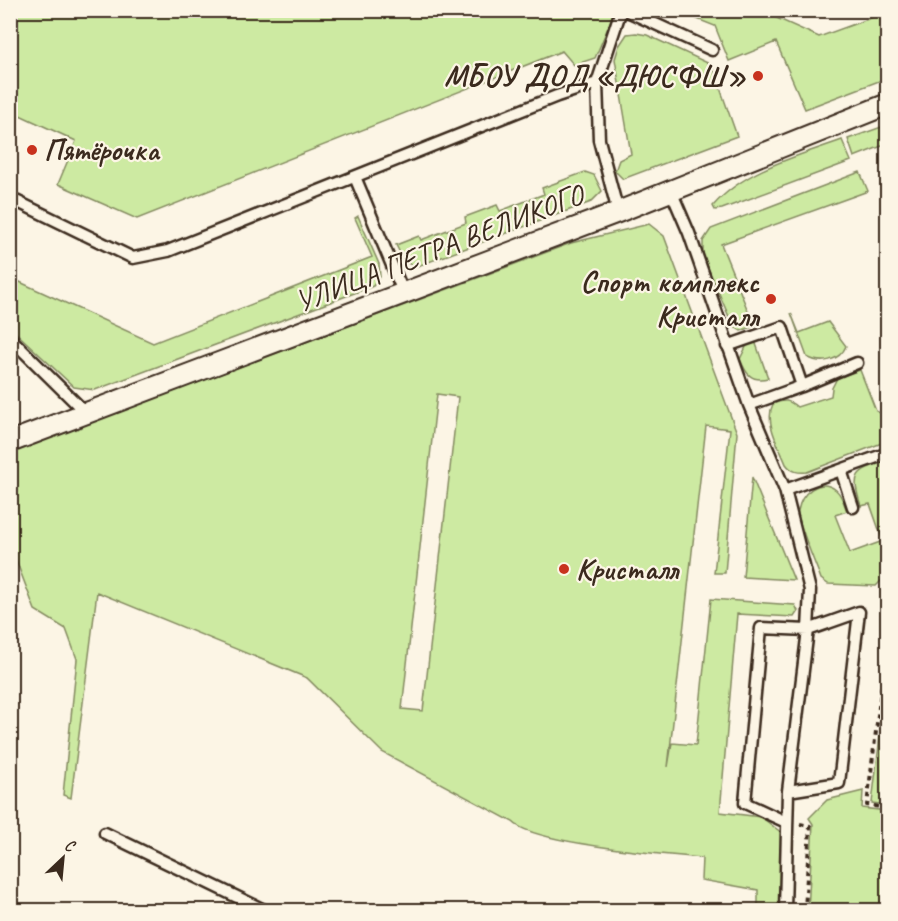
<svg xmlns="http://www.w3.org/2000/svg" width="898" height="921" font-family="Caveat,sans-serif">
	<rect width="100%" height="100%" fill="#fcf5e5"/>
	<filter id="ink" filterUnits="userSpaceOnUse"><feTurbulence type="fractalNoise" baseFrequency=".0167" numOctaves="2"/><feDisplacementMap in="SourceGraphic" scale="12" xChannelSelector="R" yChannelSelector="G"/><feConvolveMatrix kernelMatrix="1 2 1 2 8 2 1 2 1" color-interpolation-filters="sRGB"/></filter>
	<g filter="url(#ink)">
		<path fill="#cdeaa2" stroke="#848a60" stroke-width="1.5" fill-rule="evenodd" d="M10 11 11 10 615 11 595 58 574 65 562 51 137 219 58 184 76 141 11 111Z
			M677 11H761L819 37 887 12V78L805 109 776 42 729 61 715 26Z
			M636 33 647 35 712 65 737 136 623 179 615 171 619 160 631 154 615 59 619 46 627 34Z
			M887 125V144L854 157 848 139Z
			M842 140 851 161 722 209 715 210 713 206C745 169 798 156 842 140Z
			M585 172 594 175 602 191 591 202 415 267 404 261 396 245 419 236 421 240 466 223 465 217 497 205 500 211 544 194 542 188Z
			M860 172 868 191 721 244 754 326 741 331 733 326 703 256V241L711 229Z
			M358 216 379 264 380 277 373 286 95 390 74 387 11 328V278L153 343 372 257 355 218Z
			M649 224 664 236 737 433 725 573H714L730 429 706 426 668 767 672 743 696 745 711 599 795 605 798 611 794 617 737 614 720 812 761 817 782 833 780 910H758V890L701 880 702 858C668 855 532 843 513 822L382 752 307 678 97 592 71 798 63 795 77 659 66 629 35 610 11 547V452L571 243ZM437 394 458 397 423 711 402 709Z
			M791 313 799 333 828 322 846 346C840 361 821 365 807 357Z
			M755 341 768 378C751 382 746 374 740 359L747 345Z
			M860 370 876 411 882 414 887 431V441L807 472C798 473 792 472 786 464 779 446 764 422 773 404 784 399 789 400 797 407L831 396 832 388 837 378Z
			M887 461V575L876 586 828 584 821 579C816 565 797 522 798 511 801 493 819 477 836 490 842 495 844 504 847 511L835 515 850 553 883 541 870 504 861 506C850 472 857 471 887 461Z
			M752 477 794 580 743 577Z
			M880 736 887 737V805L872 803Z
			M863 791 862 808 887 811V910H808L813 824 809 818 827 800Z"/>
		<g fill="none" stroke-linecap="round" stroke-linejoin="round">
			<g stroke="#3b2a1e" stroke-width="15">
				<path id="service" d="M625 10 712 50
					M355 177 404 294
					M671 191 689 233 749 405 785 490 810 590 808 630 788 791 785 910
					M10 201 14 200 133 258 168 251 557 96 597 83
					M618 212 599 140 597 83 621 10
					M10 338 85 412
					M727 346 782 327 802 386 749 405
					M802 386 857 363
					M841 470 853 507
					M785 490 888 453
					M786 822 745 803 761 628 808 630 859 612 839 783 788 791
					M105 833 264 910"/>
			</g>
			<g stroke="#3b2a1e" stroke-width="24">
				<path id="minor" d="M10 442 618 212 888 104"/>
			</g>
			<path stroke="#3b2a1e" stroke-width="4" stroke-dasharray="4.5 4.5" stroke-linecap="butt" d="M888 633 867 805 888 808
				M800 824 810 826 805 910"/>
			<use href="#service" stroke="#fcf5e5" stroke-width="10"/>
			<use href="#minor" stroke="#fcf5e5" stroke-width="20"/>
		</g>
	</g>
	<g fill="#c8321e" stroke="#fcf5e5" stroke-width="2">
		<circle cx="758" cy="76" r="6"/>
		<circle cx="32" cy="150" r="6"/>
		<circle cx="771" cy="299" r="6"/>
		<circle cx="564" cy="569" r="6"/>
	</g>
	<g text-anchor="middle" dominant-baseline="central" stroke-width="4.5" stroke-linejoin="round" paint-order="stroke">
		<g font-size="30" font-weight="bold" fill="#3b2a1e" stroke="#fcf5e5" text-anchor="end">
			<text x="746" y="76">МБОУ ДОД «ДЮСФШ»</text>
			<text x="44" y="150" text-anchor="start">Пятёрочка</text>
			<text x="759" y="282">Спорт комплекс<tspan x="759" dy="34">Кристалл</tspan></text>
			<text x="576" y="569" text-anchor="start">Кристалл</text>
		</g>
		<g font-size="30" fill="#3b2a1e" stroke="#fcf5e5">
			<text transform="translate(439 248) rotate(-21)">УЛИЦА ПЕТРА ВЕЛИКОГО</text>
		</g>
	</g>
	<rect width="898" height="921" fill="none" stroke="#fcf5e5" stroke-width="36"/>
	<rect x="18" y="18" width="862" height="885" fill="none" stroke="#3b2a1e" stroke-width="2" filter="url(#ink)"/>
	<g transform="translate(63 858) rotate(26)" stroke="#fcf5e5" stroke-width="4.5" paint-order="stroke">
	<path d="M0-4.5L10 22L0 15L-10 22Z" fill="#3b2a1e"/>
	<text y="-9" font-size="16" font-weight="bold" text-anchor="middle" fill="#3b2a1e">С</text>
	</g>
</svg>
